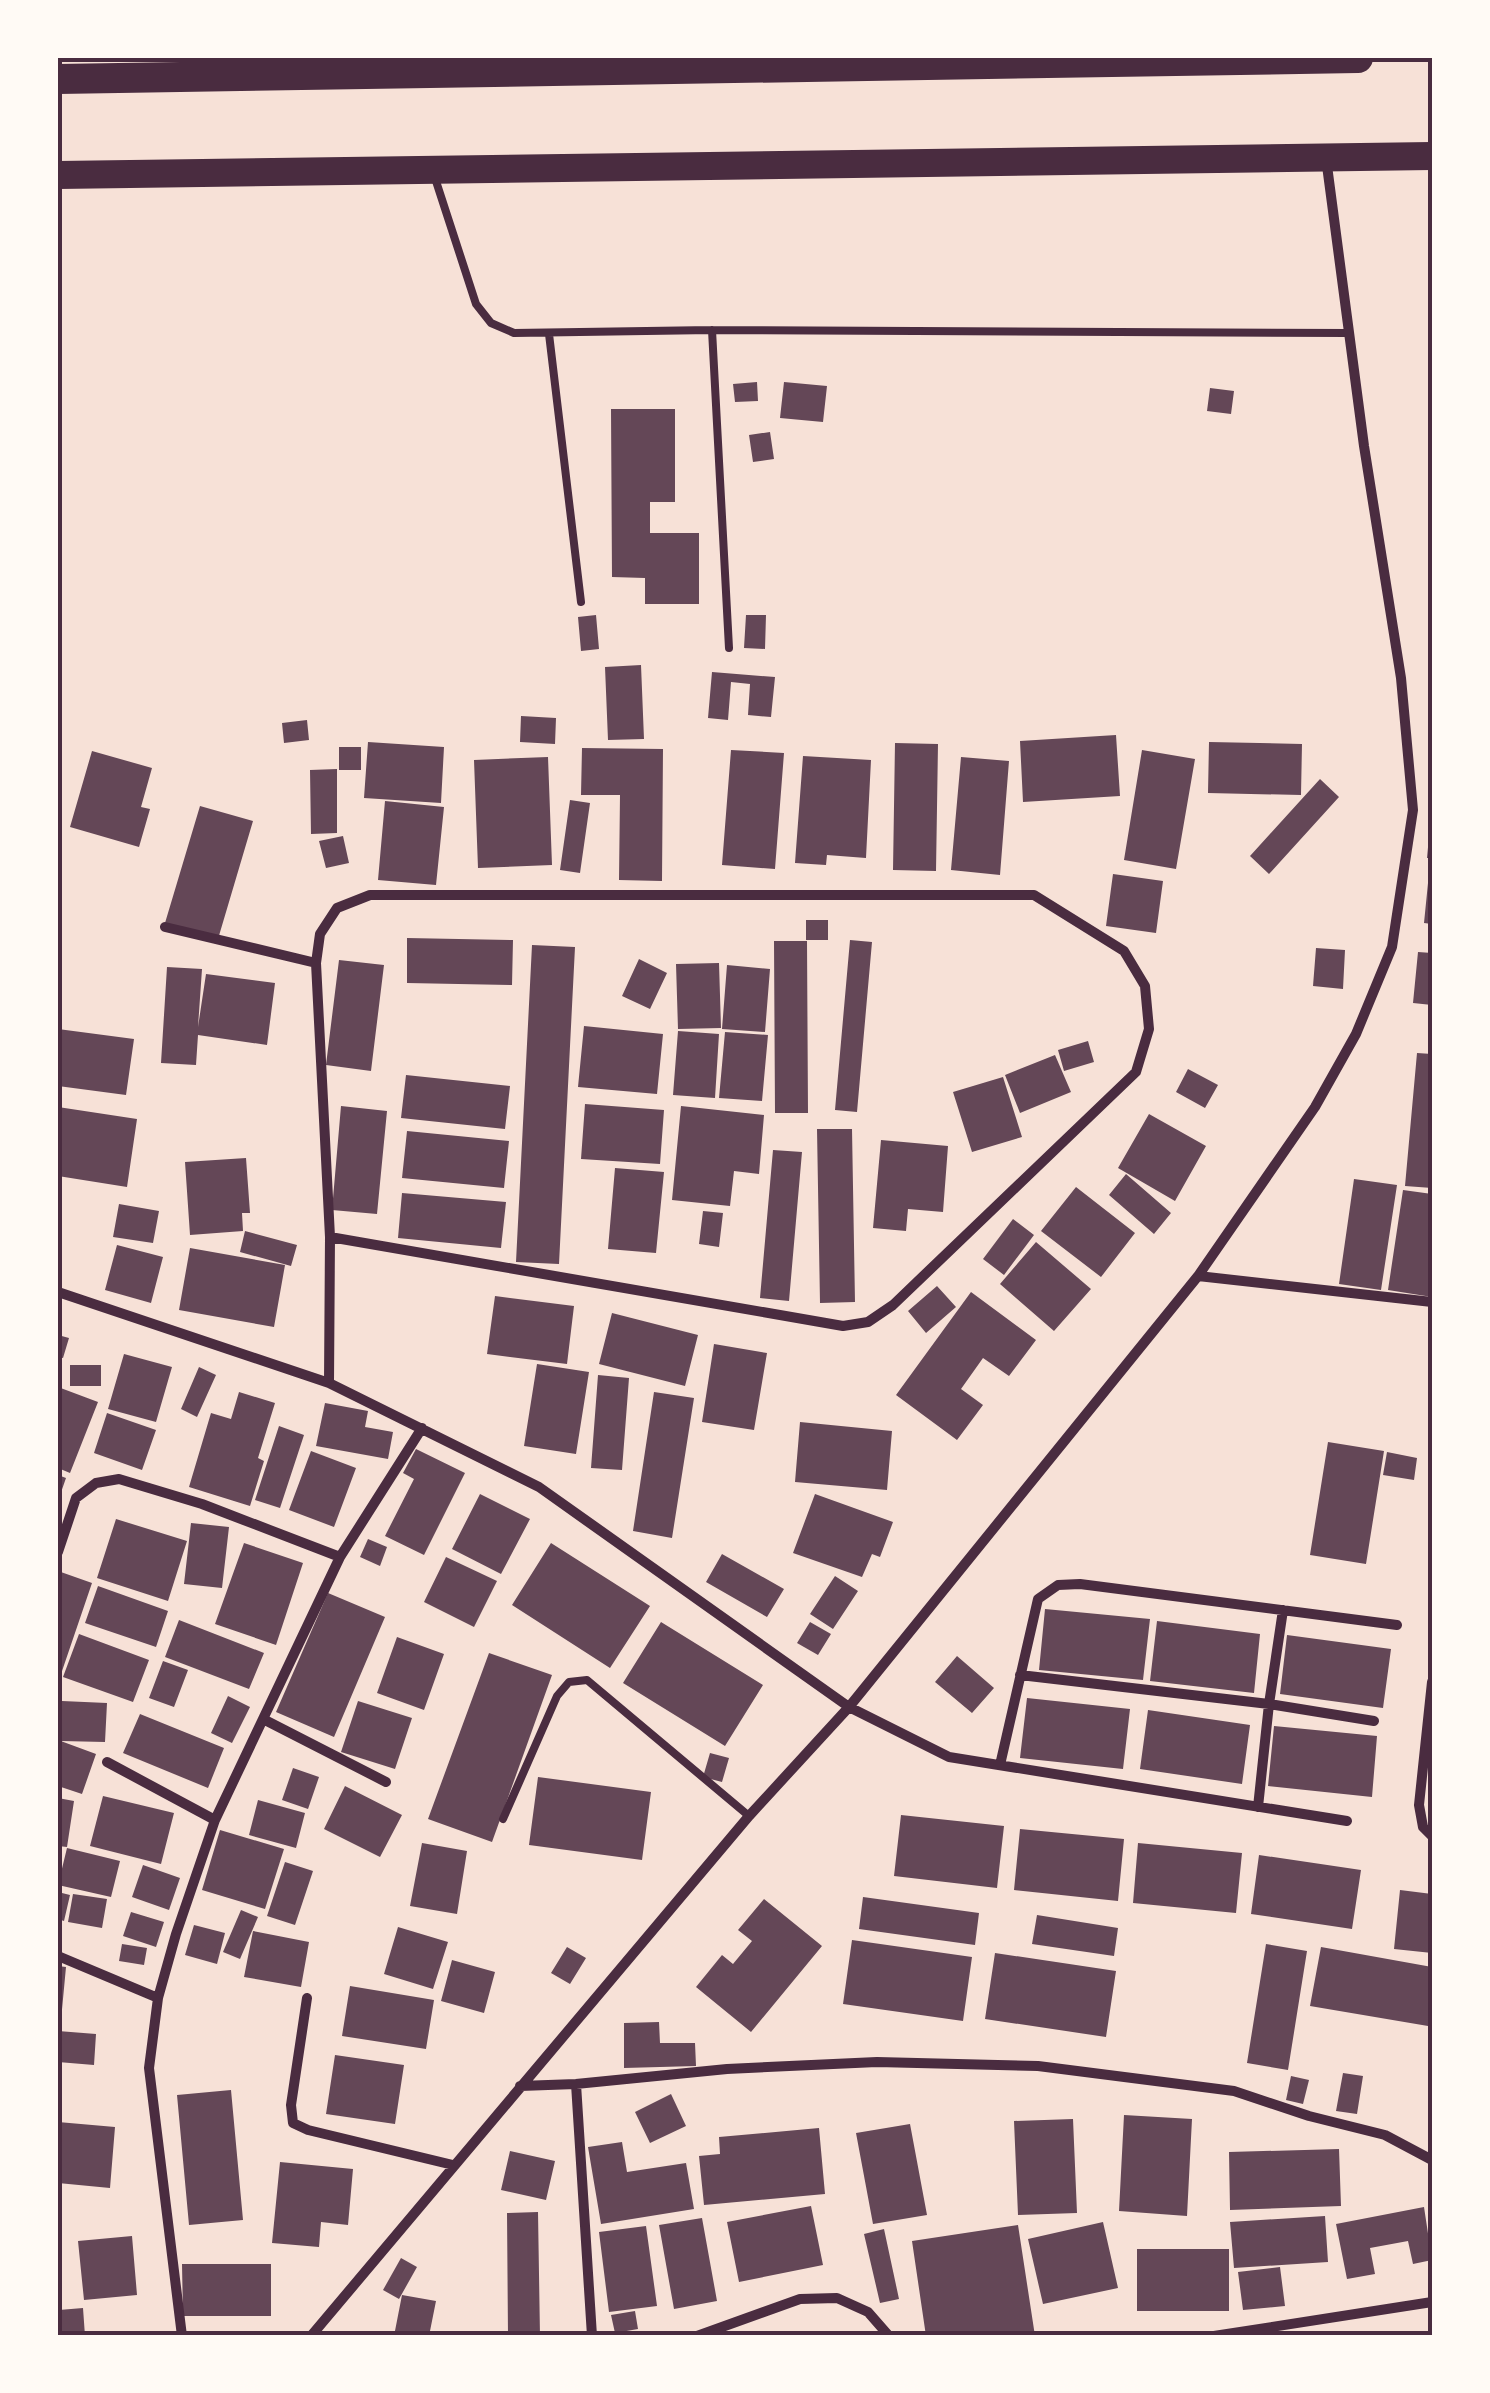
<svg xmlns="http://www.w3.org/2000/svg" width="1490" height="2393" font-family="'Open Sans',sans-serif">
	<rect width="100%" height="100%" fill="#f7e1d7"/>
	<path fill="#644757" d="M757 382 758 401 735 402 733 384Z
		M784 382 827 386 823 422 780 418Z
		M1210 388 1234 391 1231 414 1207 411Z
		M611 409H675V502H650V533H699V604H645V578L612 577Z
		M770 432 774 459 753 462 749 435Z
		M596 615 599 649 581 651 578 617Z
		M746 615H766L765 649 744 648Z
		M641 665 644 739 608 740 605 667Z
		M712 672 775 677 771 717 748 715 750 684 731 682 728 720 708 718Z
		M521 716 556 718 555 744 520 742Z
		M307 720 309 740 284 743 282 723Z
		M1116 735 1120 796 1023 802 1020 741Z
		M368 742 444 747 441 803 364 798Z
		M1209 742 1302 744 1301 795 1208 793Z
		M895 743 938 744 936 871 893 870Z
		M339 747H361V770H339Z
		M582 748 663 749 662 881 619 880 620 795H581Z
		M731 750 784 753 775 869 722 865Z
		M1142 750 1195 759 1176 869 1124 860Z
		M92 751 152 768 141 807 150 809 139 847 70 827Z
		M803 756 871 760 866 858 827 855 826 865 795 863Z
		M548 757 552 865 478 868 474 760Z
		M961 757 1009 761 1000 875 951 870Z
		M337 769V833L311 834 310 770Z
		M1320 779 1339 797 1269 874 1250 856Z
		M570 800 590 803 580 873 560 870Z
		M385 801 444 807 436 885 378 880Z
		M200 806 253 821 218 939 165 923Z
		M1430 826H1432V858H1427Z
		M343 836 349 863 326 868 319 841Z
		M1429 873H1432V924L1424 923Z
		M1113 874 1163 881 1156 933 1106 926Z
		M806 920H828V940H806Z
		M407 938 513 940 512 985 407 983Z
		M850 940 872 942 857 1112 835 1110Z
		M774 941H807L808 1113H775Z
		M532 945 575 947 559 1264 516 1262Z
		M1316 948 1345 950 1343 989 1313 986Z
		M1418 952 1432 953V1005L1413 1003Z
		M639 959 667 973 650 1009 622 996Z
		M339 960 384 965 371 1071 326 1065Z
		M719 963 721 1028 678 1029 676 964Z
		M727 965 770 969 765 1032 722 1029Z
		M167 967 202 969 198 1027 206 974 275 983 267 1045 198 1035 196 1065 161 1063Z
		M584 1026 663 1034 657 1094 578 1087Z
		M58 1029 134 1039 126 1095 58 1086Z
		M678 1031 719 1034 715 1098 673 1095Z
		M725 1032 768 1035 762 1101 719 1098Z
		M1088 1041 1094 1062 1064 1071 1058 1050Z
		M1417 1053 1432 1054V1188L1405 1186Z
		M1055 1055 1071 1092 1020 1113 1005 1075Z
		M1188 1069 1218 1085 1205 1108 1176 1092Z
		M406 1075 510 1086 505 1129 401 1118Z
		M1003 1077 1022 1137 972 1152 953 1092Z
		M585 1104 664 1110 660 1164 581 1159Z
		M341 1106 387 1111 377 1214 332 1210Z
		M681 1106 764 1115 759 1174 734 1171 730 1206 672 1200Z
		M58 1107 137 1119 127 1187 58 1176Z
		M1149 1114 1206 1146 1175 1201 1118 1168Z
		M817 1129H852L855 1302 820 1303Z
		M407 1131 509 1141 504 1188 402 1178Z
		M881 1140 948 1146 943 1212 908 1209 906 1231 873 1228Z
		M773 1150 802 1152 789 1301 760 1298Z
		M246 1158 250 1213H242L243 1231 190 1235 185 1162Z
		M615 1168 664 1172 656 1253 608 1249Z
		M1126 1174 1171 1213 1154 1234 1109 1195Z
		M1354 1179 1397 1185 1381 1290 1339 1284Z
		M1076 1187 1135 1233 1101 1277 1041 1231Z
		M1403 1190 1432 1194V1297L1388 1290Z
		M402 1193 506 1202 501 1248 398 1238Z
		M119 1204 159 1211 153 1243 113 1237Z
		M703 1211 723 1213 719 1247 699 1244Z
		M1013 1219 1034 1235 1004 1275 983 1259Z
		M245 1231 297 1245 291 1266 240 1252Z
		M1036 1242 1091 1289 1054 1331 1000 1284Z
		M117 1245 163 1257 151 1303 105 1290Z
		M190 1248 285 1265 274 1327 179 1310Z
		M937 1286 956 1307 926 1333 908 1311Z
		M971 1292 1036 1340 1009 1376 983 1358 961 1389 983 1405 957 1440 896 1395Z
		M495 1296 574 1306 567 1364 487 1354Z
		M612 1313 698 1335 685 1386 599 1364Z
		M58 1335 69 1338 63 1358 58 1357Z
		M714 1344 767 1353 754 1430 702 1422Z
		M124 1354 172 1367 156 1422 108 1409Z
		M537 1364 589 1372 576 1454 524 1446Z
		M70 1365H101V1386H70Z
		M199 1367 216 1375 197 1417 181 1409Z
		M598 1375 629 1378 622 1470 591 1468Z
		M58 1387 98 1402 70 1473 58 1468Z
		M239 1392 275 1403 258 1458 264 1461 250 1506 189 1487 211 1413 231 1419Z
		M654 1392 694 1398 672 1538 633 1531Z
		M325 1403 368 1411 365 1427 393 1432 388 1459 316 1446Z
		M107 1413 156 1430 142 1470 94 1453Z
		M800 1422 892 1431 887 1490 795 1482Z
		M279 1426 304 1435 280 1508 255 1500Z
		M1328 1442 1384 1451 1366 1564 1310 1555Z
		M416 1449 465 1473 424 1555 385 1536 414 1479 403 1473Z
		M311 1451 356 1468 334 1527 289 1510Z
		M1387 1452 1417 1458 1414 1480 1383 1475Z
		M58 1475 66 1478 58 1501Z
		M480 1494 530 1519 501 1574 452 1549Z
		M815 1494 893 1522 880 1557 872 1554 862 1577 793 1553Z
		M116 1519 187 1541 168 1601 97 1578Z
		M191 1523 229 1527 222 1588 184 1584Z
		M368 1539 387 1547 380 1566 360 1557Z
		M244 1543 303 1563 276 1645 215 1624Z
		M551 1543 650 1606 610 1668 512 1605Z
		M722 1554 784 1589 767 1617 706 1582Z
		M446 1557 497 1581 474 1627 424 1602Z
		M58 1571 92 1583 61 1674 58 1673Z
		M835 1576 858 1591 833 1629 810 1614Z
		M98 1586 168 1611 156 1647 85 1623Z
		M328 1593 385 1617 334 1737 276 1712Z
		M1045 1609 1150 1619 1143 1680 1039 1670Z
		M179 1620 264 1653 249 1689 165 1657Z
		M1157 1621 1260 1634 1254 1693 1150 1681Z
		M661 1622 763 1685 725 1746 623 1683Z
		M810 1622 831 1634 818 1655 797 1643Z
		M79 1634 149 1660 133 1702 63 1677Z
		M1287 1635 1391 1649 1383 1708 1280 1694Z
		M397 1637 444 1654 424 1710 377 1693Z
		M489 1653 552 1675 492 1842 428 1819Z
		M957 1656 994 1688 972 1713 935 1682Z
		M163 1661 188 1670 174 1707 149 1698Z
		M228 1696 250 1707 232 1743 211 1733Z
		M1027 1698 1130 1709 1123 1769 1020 1758Z
		M62 1701 107 1703 105 1742 61 1741Z
		M358 1701 412 1718 395 1769 341 1752Z
		M1148 1710 1250 1725 1242 1784 1140 1769Z
		M140 1714 224 1748 208 1788 123 1753Z
		M1274 1726 1377 1736 1372 1797 1268 1786Z
		M58 1740 96 1754 82 1794 58 1786Z
		M710 1753 729 1758 722 1782 703 1777Z
		M293 1768 319 1777 308 1809 282 1800Z
		M538 1777 651 1792 642 1860 529 1845Z
		M345 1786 402 1815 380 1857 324 1829Z
		M103 1796 174 1813 161 1864 90 1846Z
		M58 1798 74 1801 67 1847 58 1846Z
		M258 1800 305 1813 296 1848 249 1835Z
		M901 1815 1004 1826 997 1888 894 1876Z
		M1020 1829 1124 1839 1118 1901 1014 1890Z
		M220 1830 284 1849 265 1909 202 1890Z
		M422 1843 467 1851 457 1914 410 1906Z
		M1138 1843 1242 1853 1236 1913 1133 1903Z
		M67 1848 120 1861 111 1897 58 1885Z
		M1259 1855 1361 1870 1352 1929 1251 1914Z
		M285 1862 313 1871 295 1925 267 1916Z
		M143 1865 180 1878 169 1910 132 1897Z
		M1400 1890 1432 1894V1953L1394 1949Z
		M58 1892 70 1895 64 1921 58 1919Z
		M73 1894 107 1899 102 1928 68 1922Z
		M863 1897 979 1913 975 1945 859 1929Z
		M764 1899 822 1946 751 2032 696 1987 722 1955 733 1964 752 1941 738 1930Z
		M241 1910 258 1917 240 1959 223 1952Z
		M131 1912 164 1922 156 1947 123 1936Z
		M1037 1915 1118 1928 1114 1956 1032 1944Z
		M194 1925 225 1933 217 1964 185 1955Z
		M398 1927 448 1942 433 1989 384 1974Z
		M253 1931 309 1942 301 1987 244 1977Z
		M852 1940 972 1957 963 2021 843 2004Z
		M122 1944 147 1948 144 1965 119 1961Z
		M1266 1944 1307 1951 1288 2070 1247 2063Z
		M567 1947 586 1958 570 1984 551 1973Z
		M1321 1947 1432 1967V2002L1428 2026 1310 2006Z
		M995 1953 1116 1971 1106 2037 985 2019Z
		M452 1960 495 1972 484 2013 441 2001Z
		M58 1966 66 1967 61 2020 58 2019Z
		M350 1986 434 2000 426 2049 342 2036Z
		M659 2022 660 2043H695L696 2066 624 2068V2023Z
		M58 2031 96 2034 94 2065 58 2062Z
		M335 2055 404 2065 395 2124 326 2114Z
		M1343 2073 1363 2076 1357 2114 1336 2111Z
		M1291 2076 1309 2080 1303 2104 1286 2100Z
		M231 2090 243 2220 189 2225 177 2095Z
		M671 2094 686 2126 650 2143 635 2112Z
		M1124 2115 1192 2119 1187 2216 1119 2211Z
		M1073 2119 1077 2213 1018 2215 1014 2121Z
		M58 2122 115 2127 110 2188 58 2183Z
		M910 2124 927 2215 873 2224 856 2133Z
		M819 2128 825 2194 704 2205 699 2156 720 2154 719 2137Z
		M622 2142 627 2172 686 2163 694 2209 601 2224 588 2147Z
		M1339 2149 1341 2206 1230 2210 1229 2152Z
		M510 2151 555 2161 546 2200 501 2190Z
		M280 2162 353 2169 348 2225 321 2222 319 2247 272 2243Z
		M811 2206 823 2265 739 2282 727 2222Z
		M1424 2207 1432 2260 1413 2264 1408 2241 1370 2248 1375 2274 1347 2279 1336 2224Z
		M538 2212 540 2336H508L507 2213Z
		M1325 2216 1328 2262 1234 2268 1230 2222Z
		M702 2218 717 2301 674 2309 659 2225Z
		M1103 2222 1118 2288 1043 2304 1028 2239Z
		M1018 2225 1035 2336H926L912 2241Z
		M646 2226 657 2306 609 2312 599 2232Z
		M884 2229 899 2299 880 2303 864 2234Z
		M132 2236 137 2295 84 2300 78 2241Z
		M1137 2249H1229V2311H1137Z
		M401 2258 417 2267 399 2299 383 2290Z
		M182 2264H271V2316H183Z
		M1280 2267 1285 2306 1243 2310 1238 2272Z
		M402 2295 436 2301 429 2336H394Z
		M83 2308 85 2336H61L59 2310Z
		M635 2311 638 2329 615 2333 611 2315Z"/>
	<g fill="none" stroke-linecap="round" stroke-linejoin="round">
		<path stroke="#4a2c40" stroke-width="8" d="M434 175 476 304 491 323 514 333 712 330 1349 333
			M712 330 729 648
			M549 334 581 602
			M503 1819 557 1696 569 1682 587 1680 749 1816"/>
		<path stroke="#4a2c40" stroke-width="10" d="M165 927 316 963
			M1198 1276 1432 1302
			M58 1292 329 1383 539 1487 849 1707 949 1757 1347 1821
			M329 1383 330 1237 316 963 320 934 337 908 370 895H1034L1124 951 1145 986 1149 1029 1136 1072 893 1305 868 1322 843 1326 330 1237
			M58 1552 76 1498 96 1483 119 1479 202 1504 340 1557
			M1020 1675 1269 1704 1374 1721
			M1432 1682 1419 1805 1423 1827 1432 1836
			M263 1719 386 1782
			M107 1762 215 1820
			M1000 1765 1038 1599 1058 1585 1080 1584 1397 1625
			M1258 1807 1269 1704 1283 1610
			M58 1956 158 1998
			M307 1998 291 2105 293 2123 308 2130 453 2165
			M576 2084 592 2336
			M520 2086 576 2084 727 2069 877 2062 1038 2066 1234 2091 1309 2116 1385 2135 1432 2160
			M182 2336 149 2068 158 1998 176 1934 215 1820 340 1557 422 1428
			M311 2336 749 1816 849 1707 1198 1276 1315 1107 1356 1034 1392 947 1413 810 1401 678 1364 446 1326 158
			M697 2336 800 2299 837 2298 868 2312 889 2336
			M1214 2336 1432 2302"/>
		<path stroke="#4a2c40" stroke-width="28" d="M58 175 1432 156"/>
		<path stroke="#4a2c40" stroke-width="30" d="M58 79 1358 58"/>
	</g>
	<rect width="1490" height="2393" fill="none" stroke="#fffaf5" stroke-width="120"/>
	<rect x="60" y="60" width="1370" height="2273" fill="none" stroke="#4a2c40" stroke-width="4"/>
</svg>
